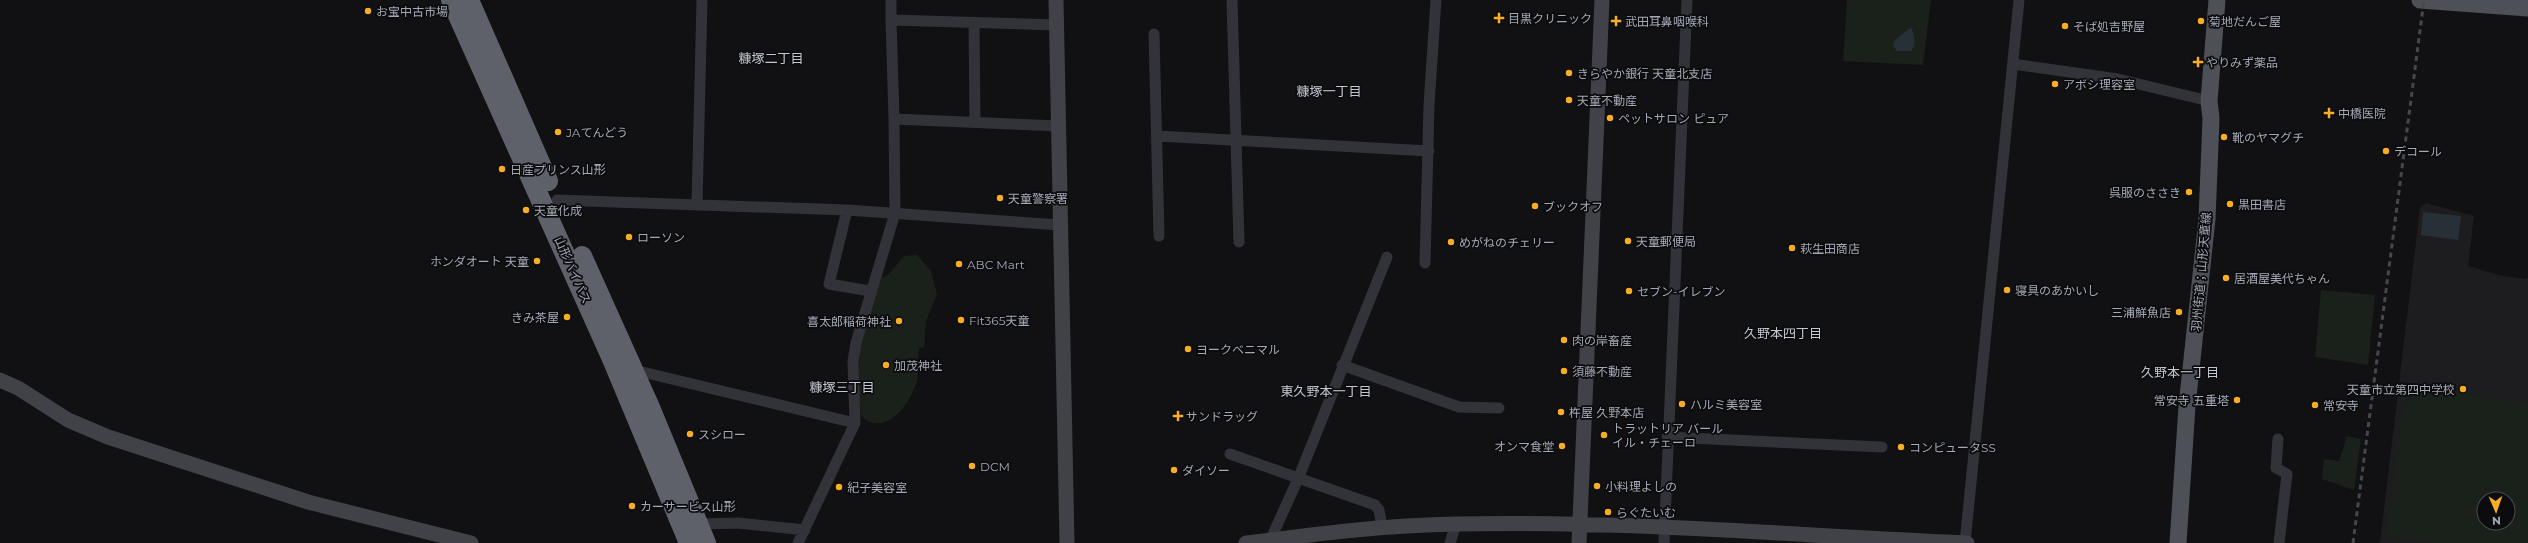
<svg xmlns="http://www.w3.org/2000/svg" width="2528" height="543" font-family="Montserrat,'Noto Sans JP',sans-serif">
	<rect width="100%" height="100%" fill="#111113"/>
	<path fill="#1d1d20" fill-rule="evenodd" d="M2426 203 2474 216 2468 266 2503 276 2526 279 2528 277V543H2380L2420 208ZM2484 499H2508V523H2484Z"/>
	<path fill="#19211a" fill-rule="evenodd" d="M1847 0H1931L1923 65 1843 61Z
		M917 255 931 271 937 294 926 321 924 347 919 348C917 359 920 369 917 380 912 402 886 439 861 416L858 386 860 342 881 278 889 274 904 256Z
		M2321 290 2375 295 2368 365 2315 357Z
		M2423 389 2528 403V543H2437L2386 537 2403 407ZM2484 499H2508V523H2484Z
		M2347 436 2361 439 2354 490 2322 479 2324 459 2339 461Z"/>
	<path fill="#273037" d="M1910 28 1912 29C1914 37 1917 44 1911 51H1897L1893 46 1894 41Z
		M2423 212 2461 216 2458 240 2421 235Z"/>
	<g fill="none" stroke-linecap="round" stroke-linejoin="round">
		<path stroke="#323338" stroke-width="11" d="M891 0V20
			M1232 0 1239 242
			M974 23 975 122
			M1057 25 891 20 894 119 1060 126
			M1154 34 1159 236
			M2013 64 2118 79 2209 101
			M1157 136 1429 151
			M557 200 847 210 1060 225
			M697 204 702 0
			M847 210 829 284 870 291
			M1425 263 1429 105 1436 0
			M1342 365 1459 407 1499 408
			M634 370 855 423
			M1667 437 1882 447
			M2278 439 2276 468 2287 474 2279 543
			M1230 454 1375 505 1379 510 1382 527
			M698 524 738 523 805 530
			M798 543 855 423 853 361 856 343 895 213 894 119
			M1269 543 1298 479 1387 257
			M1450 543 1456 524
			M1664 543 1687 0
			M1965 543 2019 0"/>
		<path stroke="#404248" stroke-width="15" d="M1056 0 1067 543
			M0 380 18 388 68 420 108 437 308 502 471 543
			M1246 543C1316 534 1385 525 1456 524 1626 520 1797 536 1967 543
			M1579 543 1602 0"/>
		<path stroke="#4e5057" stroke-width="17" d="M2420 0 2528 8
			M2178 543 2187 406 2207 219 2211 119 2209 101 2217 0"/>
		<path stroke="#5e6169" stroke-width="20" d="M451 0 612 359 689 543
			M469 0 548 181
			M582 256 649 405 706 543"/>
		<path stroke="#45474d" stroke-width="3" stroke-dasharray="5 4" stroke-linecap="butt" d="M2353 543 2424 0"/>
	</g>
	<g fill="#f7ae25" stroke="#0c0c0e" stroke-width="1.5">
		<circle cx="368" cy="11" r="4"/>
		<path d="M1497 12h4v4h4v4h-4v4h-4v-4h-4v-4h4z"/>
		<path d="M1614 15h4v4h4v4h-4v4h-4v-4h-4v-4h4z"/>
		<circle cx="2201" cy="21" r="4"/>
		<circle cx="2065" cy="26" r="4"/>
		<path d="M2196 56h4v4h4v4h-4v4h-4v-4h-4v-4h4z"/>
		<circle cx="1569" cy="73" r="4"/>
		<circle cx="2055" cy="84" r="4"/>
		<circle cx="1569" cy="100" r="4"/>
		<path d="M2327 107h4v4h4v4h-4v4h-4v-4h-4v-4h4z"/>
		<circle cx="1610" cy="118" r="4"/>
		<circle cx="558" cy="132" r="4"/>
		<circle cx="2224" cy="137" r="4"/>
		<circle cx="2386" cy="151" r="4"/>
		<circle cx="502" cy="169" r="4"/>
		<circle cx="2189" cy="192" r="4"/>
		<circle cx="1000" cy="198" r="4"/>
		<circle cx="2230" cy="204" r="4"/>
		<circle cx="1535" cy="206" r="4"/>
		<circle cx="526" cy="210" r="4"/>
		<circle cx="629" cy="237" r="4"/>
		<circle cx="1628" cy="241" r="4"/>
		<circle cx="1451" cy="242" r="4"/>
		<circle cx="1792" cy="248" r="4"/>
		<circle cx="537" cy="261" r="4"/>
		<circle cx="959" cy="264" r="4"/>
		<circle cx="2226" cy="278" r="4"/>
		<circle cx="2007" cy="290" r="4"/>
		<circle cx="1629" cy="291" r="4"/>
		<circle cx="2179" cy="312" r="4"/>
		<circle cx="567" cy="317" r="4"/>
		<circle cx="961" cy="320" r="4"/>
		<circle cx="899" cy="321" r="4"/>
		<circle cx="1564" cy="340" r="4"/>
		<circle cx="1188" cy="349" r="4"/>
		<circle cx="886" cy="365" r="4"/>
		<circle cx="1564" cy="371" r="4"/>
		<circle cx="2463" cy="389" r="4"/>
		<circle cx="2237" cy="400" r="4"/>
		<circle cx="1682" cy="404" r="4"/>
		<circle cx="2315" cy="405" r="4"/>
		<circle cx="1561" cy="412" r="4"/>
		<path d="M1176 410h4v4h4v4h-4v4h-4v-4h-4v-4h4z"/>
		<circle cx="690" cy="434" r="4"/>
		<circle cx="1604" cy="435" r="4"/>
		<circle cx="1562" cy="446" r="4"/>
		<circle cx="1901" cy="447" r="4"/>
		<circle cx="972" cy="466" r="4"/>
		<circle cx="1174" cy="470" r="4"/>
		<circle cx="1597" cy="486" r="4"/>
		<circle cx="839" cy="487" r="4"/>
		<circle cx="632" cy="506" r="4"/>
		<circle cx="1608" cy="512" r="4"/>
	</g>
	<g text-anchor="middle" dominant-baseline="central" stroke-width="3.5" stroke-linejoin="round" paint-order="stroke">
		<g font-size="12" fill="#a2a8b4" stroke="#0c0c0e" text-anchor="start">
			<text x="376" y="11">お宝中古市場</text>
			<text x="1508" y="18">目黒クリニック</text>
			<text x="1625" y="21">武田耳鼻咽喉科</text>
			<text x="2209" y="21">菊地だんご屋</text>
			<text x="2073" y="26">そば処吉野屋</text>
			<text x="2206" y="62">やりみず薬品</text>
			<text x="1577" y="73">きらやか銀行 天童北支店</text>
			<text x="2063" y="84">アボシ理容室</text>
			<text x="1577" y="100">天童不動産</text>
			<text x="2338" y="113">中橋医院</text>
			<text x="1618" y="118">ペットサロン ピュア</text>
			<text x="566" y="132">JAてんどう</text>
			<text x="2232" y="137">靴のヤマグチ</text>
			<text x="2394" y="151">デコール</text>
			<text x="510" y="169">日産プリンス山形</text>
			<text x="2181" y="192" text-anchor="end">呉服のささき</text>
			<text x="1008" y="198">天童警察署</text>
			<text x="2238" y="204">黒田書店</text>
			<text x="1543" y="206">ブックオフ</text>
			<text x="534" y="210">天童化成</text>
			<text x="637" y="237">ローソン</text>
			<text x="1636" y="241">天童郵便局</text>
			<text x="1459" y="242">めがねのチェリー</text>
			<text x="1800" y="248">萩生田商店</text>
			<text x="529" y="261" text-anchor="end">ホンダオート 天童</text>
			<text x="967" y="264">ABC Mart</text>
			<text x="2234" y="278">居酒屋美代ちゃん</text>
			<text x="2015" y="290">寝具のあかいし</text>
			<text x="1637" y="291">セブン-イレブン</text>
			<text x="2171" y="312" text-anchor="end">三浦鮮魚店</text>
			<text x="559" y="317" text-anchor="end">きみ茶屋</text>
			<text x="969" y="320">Fit365天童</text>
			<text x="891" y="321" text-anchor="end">喜太郎稲荷神社</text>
			<text x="1572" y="340">肉の岸畜産</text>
			<text x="1196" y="349">ヨークベニマル</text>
			<text x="894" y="365">加茂神社</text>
			<text x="1572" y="371">須藤不動産</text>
			<text x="2455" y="389" text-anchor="end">天童市立第四中学校</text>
			<text x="2229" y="400" text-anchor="end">常安寺 五重塔</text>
			<text x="1690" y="404">ハルミ美容室</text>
			<text x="2323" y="405">常安寺</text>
			<text x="1569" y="412">杵屋 久野本店</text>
			<text x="1186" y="416">サンドラッグ</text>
			<text x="1612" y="428">トラットリア バール<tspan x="1612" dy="14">イル・チェーロ</tspan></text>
			<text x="698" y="434">スシロー</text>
			<text x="1554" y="446" text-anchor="end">オンマ食堂</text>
			<text x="1909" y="447">コンピュータSS</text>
			<text x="980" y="466">DCM</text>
			<text x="1182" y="470">ダイソー</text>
			<text x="1605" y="486">小料理よしの</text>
			<text x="847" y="487">紀子美容室</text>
			<text x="640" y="506">カーサービス山形</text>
			<text x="1616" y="512">らぐたいむ</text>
		</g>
		<g font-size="12" fill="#a2a8b4" stroke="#0c0c0e">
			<text transform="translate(573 270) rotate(66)">山形バイパス</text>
			<text transform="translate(2201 272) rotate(-85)">羽州街道；山形天童線</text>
		</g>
		<g font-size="13" fill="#c3c7d0" stroke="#0c0c0e">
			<text x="771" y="58">糠塚二丁目</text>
			<text x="1329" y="91">糠塚一丁目</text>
			<text x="1783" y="333">久野本四丁目</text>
			<text x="2180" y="372">久野本一丁目</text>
			<text x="842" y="387">糠塚三丁目</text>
			<text x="1326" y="391">東久野本一丁目</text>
		</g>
	</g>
	<g transform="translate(2496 511) rotate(178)"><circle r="19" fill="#0c0c0e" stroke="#484a50"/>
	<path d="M0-3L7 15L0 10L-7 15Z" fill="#f7ae25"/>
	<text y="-6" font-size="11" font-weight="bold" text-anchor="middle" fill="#a2a8b4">N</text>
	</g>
</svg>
